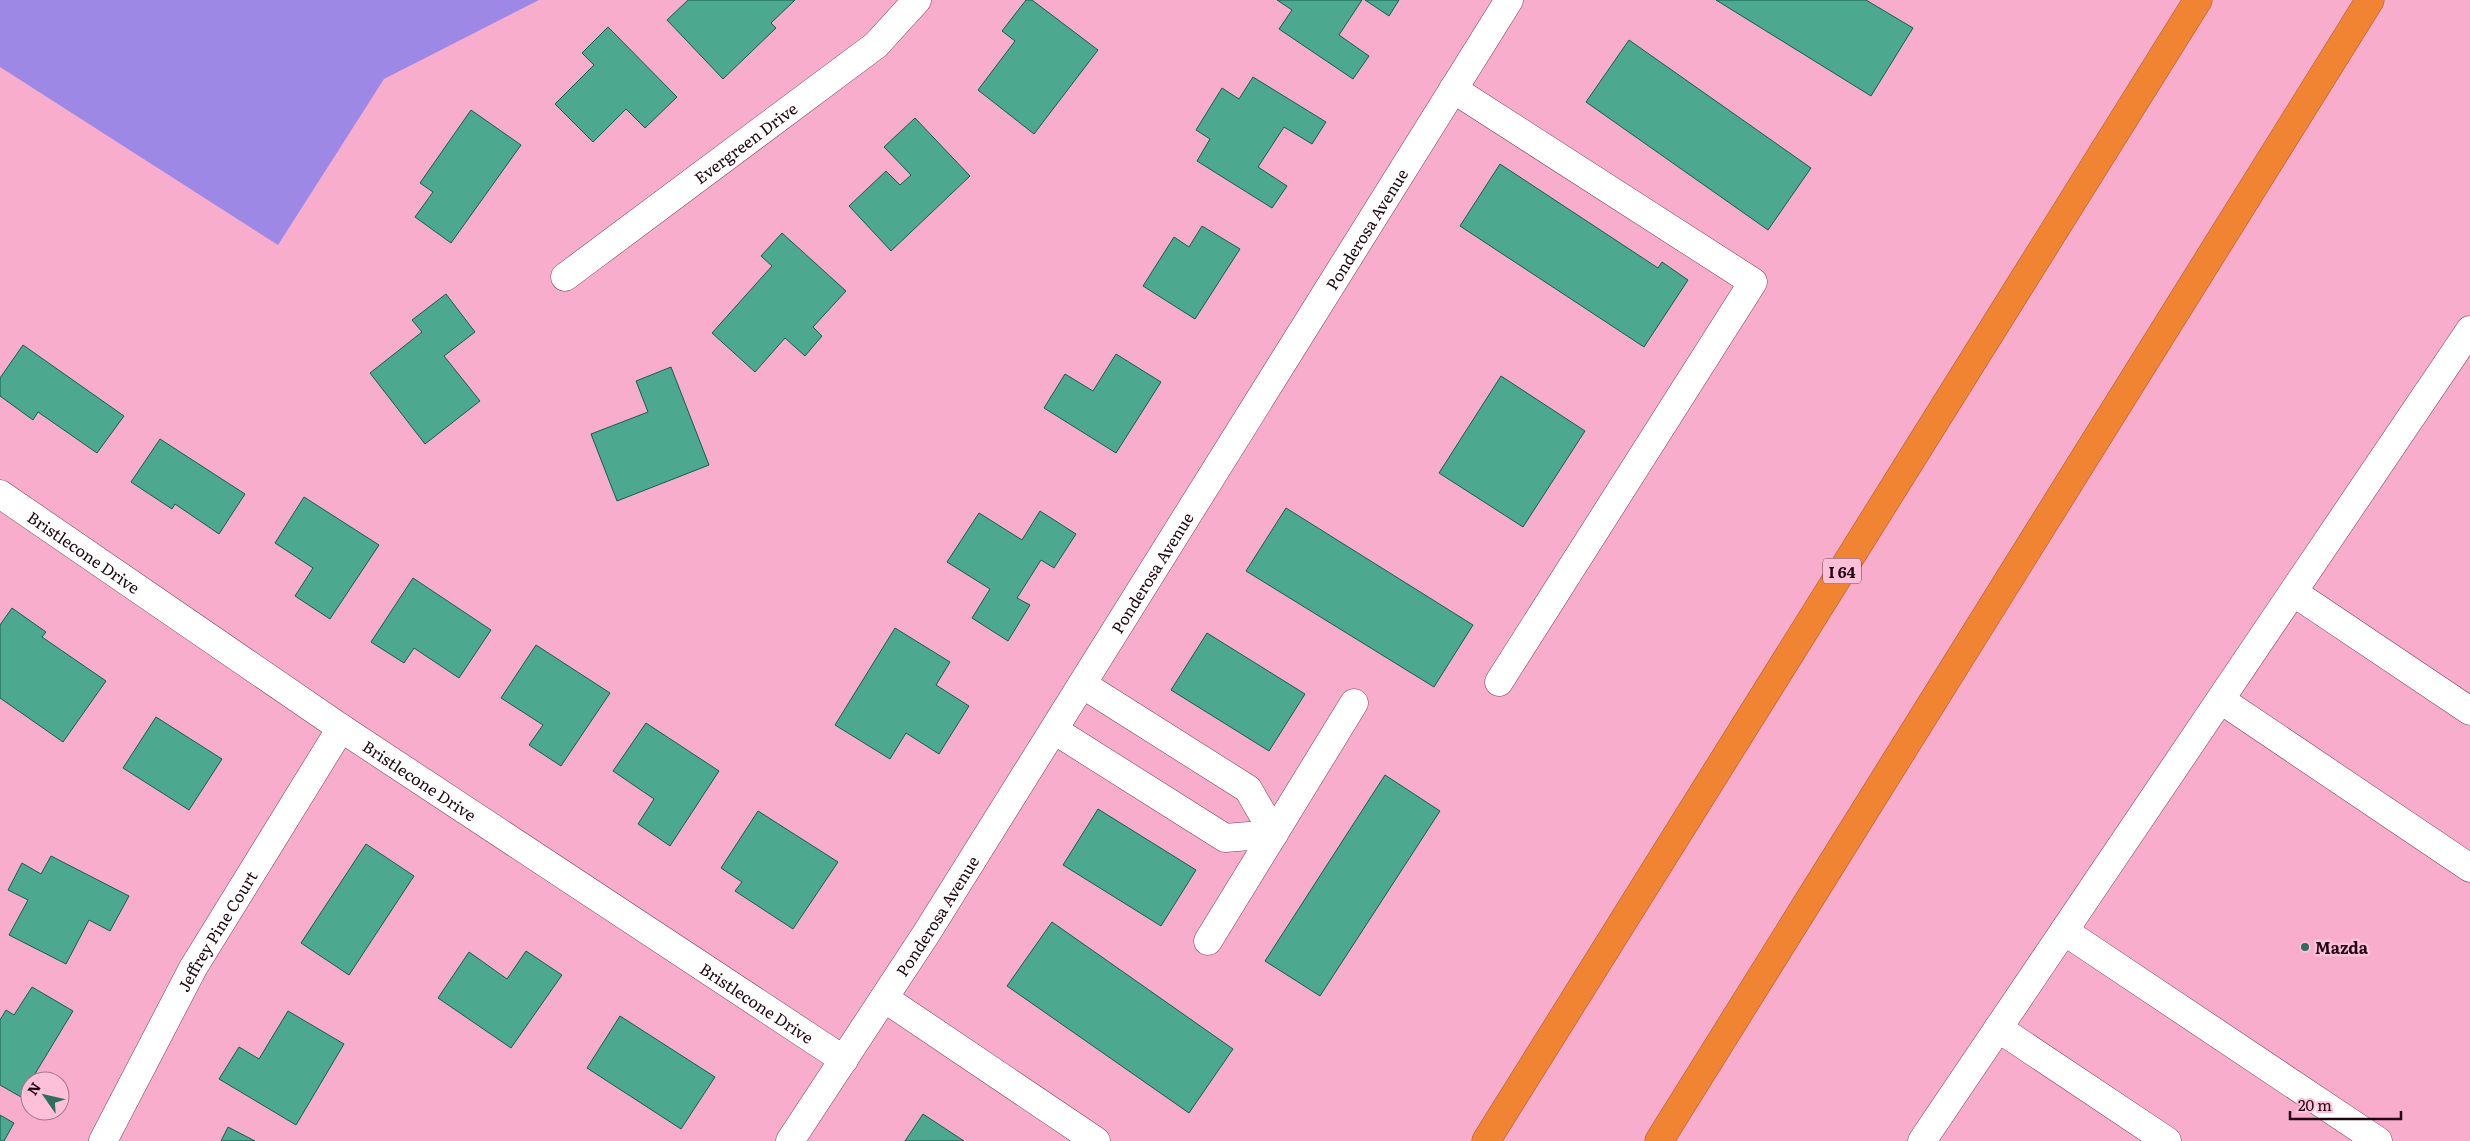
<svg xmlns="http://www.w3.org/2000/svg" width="2470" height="1141" font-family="Literata,serif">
	<rect width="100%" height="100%" fill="#f9adcc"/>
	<path fill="#9e88e6" d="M0 0H539L384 79 278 245 0 67Z"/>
	<path fill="#4ca88f" stroke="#125e4d" d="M688 0H795L771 23 776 28 723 79 667 20Z
		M1026 0H1032L1098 50 1034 134 978 90 1015 41 1002 31Z
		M1277 0H1362L1339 35 1369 56 1353 79 1279 29 1292 10Z
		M1365 0H1399L1389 16Z
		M1716 0H1866L1913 28 1871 96Z
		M608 27 677 97 645 128 626 109 593 142 555 104 594 65 582 53Z
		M1629 40 1811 168 1768 230 1586 102Z
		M1253 77 1326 122 1312 144 1284 127 1258 167 1287 186 1272 208 1197 161 1210 139 1196 130 1222 88 1239 99Z
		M471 110 521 145 451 243 415 217 433 192 420 183Z
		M915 118 970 176 891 251 849 206 886 171 900 185 911 175 884 147Z
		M1500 164 1658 268 1662 262 1688 280 1644 347 1460 226Z
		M1202 226 1240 249 1195 319 1143 286 1174 237 1189 247Z
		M782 233 846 291 813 327 822 336 805 356 785 338 755 372 712 333 772 266 761 256Z
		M446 294 475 332 444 356 480 401 425 444 370 373 422 332 412 320Z
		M23 345 124 416 97 453 38 412 33 420 0 396V378Z
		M1116 354 1161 382 1116 453 1044 408 1065 374 1093 391Z
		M671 367 709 465 617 501 591 434 648 412 636 381Z
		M1501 376 1585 431 1523 527 1439 473Z
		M160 439 245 494 219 534 175 504 172 509 131 482Z
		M304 497 379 545 330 619 295 596 313 568 275 543Z
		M1286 508 1473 625 1434 687 1246 571Z
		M1040 511 1076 534 1054 568 1041 560 1017 598 1030 605 1008 641 972 618 990 589 947 562 979 513 1022 540Z
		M413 578 491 630 459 678 414 648 404 663 371 642Z
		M12 608 46 632 42 637 106 681 63 742 0 698V625Z
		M895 628 950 662 936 685 969 706 939 754 906 733 890 759 835 725Z
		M1207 633 1305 694 1269 751 1171 690Z
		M536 645 610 693 561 766 529 745 543 725 501 698Z
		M156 717 222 759 189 810 123 768Z
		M646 723 719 771 670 846 638 824 654 799 613 771Z
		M1385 775 1440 811 1320 996 1265 961Z
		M1098 809 1196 870 1161 926 1063 865Z
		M758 811 838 862 793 929 735 891 742 882 721 868Z
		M366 844 414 876 349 975 301 943Z
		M51 856 129 896 110 931 89 920 66 964 9 935 28 900 8 890 22 863 41 874Z
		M1052 922 1233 1049 1189 1113 1007 986Z
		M526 951 562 975 511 1048 438 998 469 952 507 979Z
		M32 987 73 1011 21 1097 0 1085V1020L6 1010 14 1015Z
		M288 1011 344 1044 296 1125 219 1079 239 1047 259 1059Z
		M620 1016 715 1077 681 1129 587 1068Z
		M923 1114 964 1141H905Z
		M0 1115 14 1123 4 1141H0Z
		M228 1127 255 1141H221Z"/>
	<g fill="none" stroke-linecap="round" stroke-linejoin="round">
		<g stroke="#7f3e5b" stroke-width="29">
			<g id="minor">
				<path d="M1453 89 1753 282 1499 682"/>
				<path id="s1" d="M565 277 876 45 917 0"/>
				<path id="s2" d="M0 494 341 728 844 1060"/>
				<path d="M2293 592 2470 711"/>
				<path d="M2221 700 2470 868"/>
				<path d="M1054 730 1225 838 1274 834 1248 789 1082 684"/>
				<path d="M2064 931 2378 1141"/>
				<path d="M1208 941 1354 703"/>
				<path d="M884 998 1096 1141"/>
				<path d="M1998 1028 2167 1141"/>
				<path id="s3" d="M103 1141 193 968 341 728"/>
				<path id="s4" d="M790 1141 926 934 1509 0"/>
				<path d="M1922 1141 2470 330"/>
			</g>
		</g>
		<g stroke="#a85827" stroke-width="29">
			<path id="highway" d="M1486 1141 2198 0
				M1659 1141 2370 0"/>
		</g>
		<use href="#minor" stroke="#fff" stroke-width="28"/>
		<use href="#highway" stroke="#f18432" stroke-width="28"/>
	</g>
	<circle fill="#2d6e5c" stroke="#fdc0d8" stroke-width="2" cx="2305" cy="947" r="5"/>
	<g text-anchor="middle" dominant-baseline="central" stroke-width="5" stroke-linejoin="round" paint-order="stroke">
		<rect fill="#fdc0d8" stroke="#623e4d" stroke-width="1" x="1823" y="558.5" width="38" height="25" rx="4"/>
		<g font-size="15" font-weight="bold" fill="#200612">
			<text x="1842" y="571">I 64</text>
		</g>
		<g font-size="16" fill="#200612" stroke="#fdc0d8">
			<text stroke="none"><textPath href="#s1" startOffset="225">Evergreen Drive</textPath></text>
			<text stroke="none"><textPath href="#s4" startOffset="1079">Ponderosa Avenue</textPath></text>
			<text stroke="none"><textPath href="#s2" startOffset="102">Bristlecone Drive</textPath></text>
			<text stroke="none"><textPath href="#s4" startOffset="674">Ponderosa Avenue</textPath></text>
			<text stroke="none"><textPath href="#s2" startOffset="508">Bristlecone Drive</textPath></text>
			<text stroke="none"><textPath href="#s4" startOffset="269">Ponderosa Avenue</textPath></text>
			<text stroke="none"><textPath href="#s3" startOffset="239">Jeffrey Pine Court</textPath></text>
			<text stroke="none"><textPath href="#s2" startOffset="912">Bristlecone Drive</textPath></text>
		</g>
		<g font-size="16" font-weight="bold" fill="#200612" stroke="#fdc0d8" text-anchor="start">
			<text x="2315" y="947">Mazda</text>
		</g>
	</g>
	<g transform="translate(45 1096) rotate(304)"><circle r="24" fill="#fdc0d8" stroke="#a57689"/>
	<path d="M0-4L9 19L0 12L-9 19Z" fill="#2d6e5c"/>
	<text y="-8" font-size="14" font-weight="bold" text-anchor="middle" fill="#200612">N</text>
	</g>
	<path d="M2290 1111v8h111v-8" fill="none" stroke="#200612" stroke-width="2.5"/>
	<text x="2298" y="1111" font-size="15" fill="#200612" stroke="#fdc0d8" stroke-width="4" paint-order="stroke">20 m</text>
</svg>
